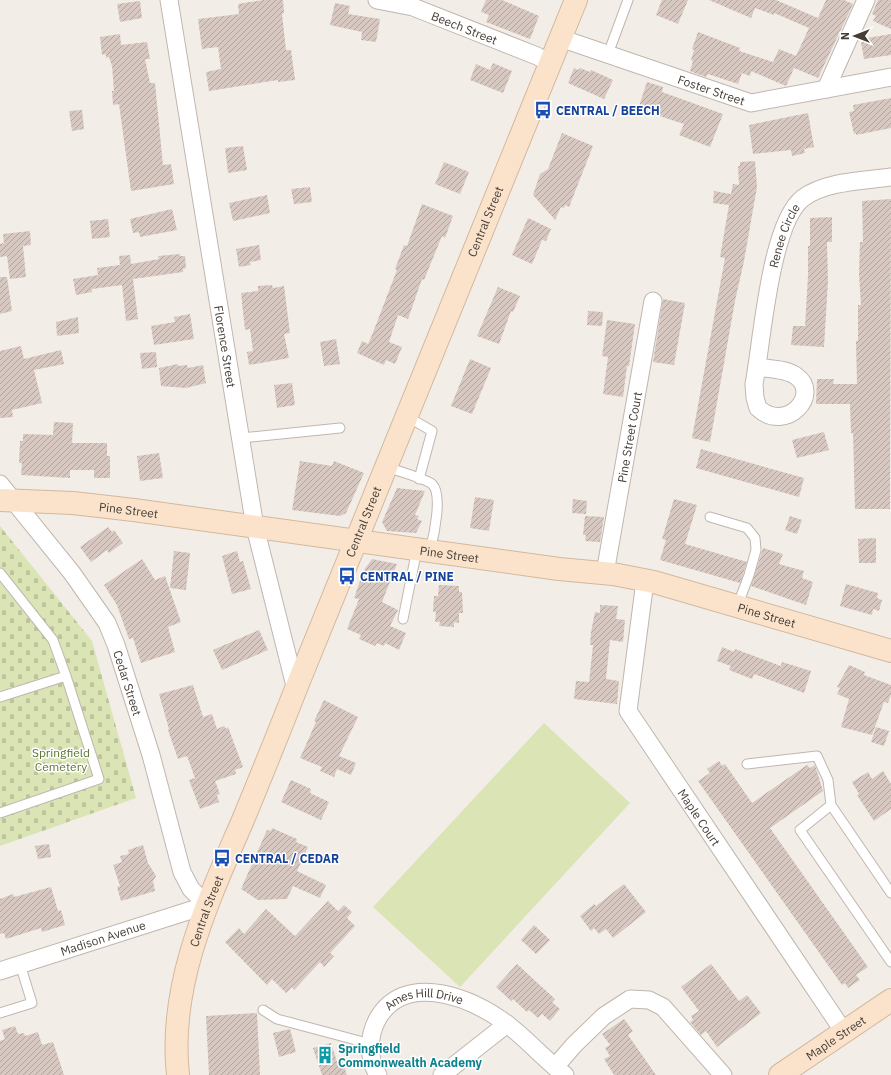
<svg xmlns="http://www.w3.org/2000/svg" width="891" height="1075" font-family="'IBM Plex Sans',sans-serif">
	<defs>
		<pattern id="cemetery-stones" width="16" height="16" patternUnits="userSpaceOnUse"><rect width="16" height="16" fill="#dae4b4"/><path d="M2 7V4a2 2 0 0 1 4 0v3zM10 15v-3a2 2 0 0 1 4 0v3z" fill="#bcc49b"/></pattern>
		<pattern id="building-hatch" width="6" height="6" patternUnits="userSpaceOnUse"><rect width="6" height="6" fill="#d7c9c2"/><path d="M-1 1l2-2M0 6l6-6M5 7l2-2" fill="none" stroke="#b0a49e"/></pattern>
	</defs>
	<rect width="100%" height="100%" fill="#f3ede8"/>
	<path fill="url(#cemetery-stones)" d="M0 526 92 641 136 798 0 846Z"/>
	<path fill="#dae4b4" d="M544 723 630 803 460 987 373 907Z"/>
	<path fill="url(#building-hatch)" d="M263 0H283L284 13 282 14 286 50H291L295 80 278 82V80L209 91 206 72 221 69 218 47 202 49 198 19 239 14 238 4Z
		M486 0H502L539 16 530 39 486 22 489 15 481 12Z
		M662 0H688L678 24 656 15Z
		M709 0H776L818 18 826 0H844L853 4 818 78 794 68 786 86 751 71 750 76 742 73 738 84 708 74 706 77 690 71 693 61 691 60 694 50 692 49 698 32 740 48 739 51 773 62 779 49 796 56 809 28 774 13V15L755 8 751 18Z
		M878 0H891V29L873 21 876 16 872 14Z
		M140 1 142 18 120 22 117 4Z
		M335 3 350 6 348 14 380 19 376 42 361 40 362 32 330 25Z
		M120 34 121 45 147 42 150 59H145L150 83H155L163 165 171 164 174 184 131 191 119 104 113 105 112 91H114L112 66 109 57 106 58V54L102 55 100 37Z
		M891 34V55L864 59 861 42 868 41 867 38Z
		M493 63 512 71 503 93 470 80 476 64 490 70Z
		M574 68 578 70 580 68 590 72 591 70 613 80 604 99 568 83Z
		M647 82 663 87 662 92 723 114 710 147 679 135 684 124 638 109Z
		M891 98V128L856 135V133L854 134 849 112 854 111 853 105Z
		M82 110 84 129 72 131 69 111Z
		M808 113 814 147 804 149 805 153 792 156 791 150 753 154 749 125Z
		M562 133 593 146 569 207 565 205 564 208 561 207 555 220 533 195 540 174 548 169Z
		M243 146 247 170 228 173 225 148Z
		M755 161 757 187 744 261 735 301 710 442 692 438 725 258 720 257 729 205 713 203 714 191 731 194 733 184 739 185 738 166H740V162Z
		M444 162 469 172 460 194 435 184Z
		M310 187 312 202 294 204 291 189Z
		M267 195 270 213 233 221 229 203Z
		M891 199 890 509H855L853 433H851L850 404H816L817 379H834L833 384H857L856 341H858V305H861L859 274 860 242H863L862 201Z
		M422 204 453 216 445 238 442 236 424 280 422 279 408 319 398 315 389 342 402 347 395 364 386 360 384 365 357 353 362 341 368 344 372 335 397 270 395 269 404 245 407 246Z
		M172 209 177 230 140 237 139 232 133 233 130 219Z
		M832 217V242H827L828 281 824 347 791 345 793 326H805L808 276V246H810V218Z
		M528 218 551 229 546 241 542 240 532 264 512 255Z
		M108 219 110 237 92 239 90 221Z
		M30 231 31 245 23 246 26 277 10 279 7 256 0 257V244L4 243 3 234Z
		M259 245 261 260 250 262 251 265 239 267 236 249Z
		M180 254V256H185L186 268 183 269V272L133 279 138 319 126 321 122 285 92 289V292L76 295 73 279 98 275 97 268 120 265 119 256 130 255 131 264 159 259 158 256Z
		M0 277H7L12 311 0 314Z
		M272 285 273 288 284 286 290 333 284 334 289 358 249 365 247 352 253 351 250 329 245 330 241 293 258 291V286Z
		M498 287 520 296 513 312 511 311 499 344 477 336Z
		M663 299 685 303 674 365 653 362Z
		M588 311 603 312 602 326 587 325Z
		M190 314 194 339 154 345 151 326 175 322 174 317Z
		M78 317 79 333 57 336 56 322Z
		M607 320 635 324 629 366H627L623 397 603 394 608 357 602 356Z
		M336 339 340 364 324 366 320 342Z
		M21 346 24 359 61 350 64 364 34 370 42 403 12 410 13 417 0 418V351Z
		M156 352 157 367 142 369 140 353Z
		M470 359 491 368 472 414 451 406Z
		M178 364V366L187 365 188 368 203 365 206 383 186 388 161 386 159 368Z
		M292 383 295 405 277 408 274 385Z
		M54 422 73 423 72 443H107V456H110V478H94V470H70V478L21 475 22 463H19L20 441H23V434L53 435Z
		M824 432 829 450 797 458 792 440Z
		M701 449 804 478 799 497 696 468Z
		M159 453 163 478 140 481 137 456Z
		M300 461 332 466 334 461 364 473 346 513 340 516 292 510Z
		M397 488 425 491 415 515 419 516 417 519 422 521 416 533 387 531 382 522Z
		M475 497 494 500 489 531 470 528Z
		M573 499 587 501 586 514 572 513Z
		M674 499 697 505 685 544 747 562 740 583 660 560 666 540 662 539Z
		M585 516 604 517 600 542 585 541 586 535H583Z
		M790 516 802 520 797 534 785 530Z
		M108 527 112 532 114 530 123 543 109 553 107 550 91 562 80 547Z
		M876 538V563H859L858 539Z
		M763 548 783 554 779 564 804 571 802 578 813 582 806 605 751 586Z
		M174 551 190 553 186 590 170 588Z
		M237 551 240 562 243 561 251 589 232 594 222 556Z
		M142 559 155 580 165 576 181 622 168 627 175 652 141 663 133 638 129 639 117 605 104 585Z
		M372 559 397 564 382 602 398 610 390 626 406 633 399 650 385 643 384 646 377 643 375 646 359 639 361 635 347 629 359 599 354 598 364 570Z
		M846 584 878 593 877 598 882 600 879 611 873 609 872 615 840 606Z
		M439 585 459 586V592H462L463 613H459V623L454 622V627L439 626 440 622H435L436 612H433L434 596H438Z
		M600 605 618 606 616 619 625 620 623 642 610 640 606 679 619 681 617 704 574 699 576 681 589 682 593 645H590L591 632 595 612 600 613Z
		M259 630 268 650 222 670 213 650Z
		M722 647 734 652 735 649 781 666 782 662 811 671 804 693 754 674 752 679 729 670 731 666 717 661Z
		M849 665 865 672 864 675 891 685V694L888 703 884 702 872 735 841 727 849 699 837 694 840 688 837 687Z
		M193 685 203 717 212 714 217 729 224 726 226 729 228 727 243 767 235 770 236 774 215 781 220 794 217 795 219 802 200 809 189 780 195 778 187 756 178 759 168 730 169 729 159 694Z
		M324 700 358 717 339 756 356 763 351 775 337 769 334 777 320 771 322 767 300 758 316 722 314 721Z
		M876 727 889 731 884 746 871 742Z
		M719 761 722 766 725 764 752 803 807 765 810 768 815 765 823 791 770 828 868 967 856 975 860 980 848 988 845 983 842 985 698 781 710 773 707 769Z
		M883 771 891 784V809L874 821 857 795 859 794 852 782 868 772 872 779Z
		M291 780 311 789 310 793 329 802 321 820 281 802Z
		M272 828 297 839 296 842 308 847 297 871 326 885 320 898 293 886 287 899 258 900 241 889 267 830 271 831Z
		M49 844 51 857 38 859 35 846Z
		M143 845 148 863 156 876 153 881 155 891 121 901 117 887 120 886 113 865 122 862 120 856 129 854 128 850Z
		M624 884 646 912 613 938 606 929 599 934 594 928 591 931 580 916 594 904 596 906Z
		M51 887 58 911 61 910 65 925 42 932 41 928 6 939 4 933 0 934V899L13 894 14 897Z
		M328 901 338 911 344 905 352 912 347 918 355 926 330 953 334 956 324 967 320 962 294 990 292 987 286 993 272 979 267 985 225 942 239 928 244 934 266 909 295 936Z
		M534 925 550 940 536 954 521 940Z
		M517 964 555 999 552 1002 560 1009 550 1021 542 1014 538 1018 529 1010 527 1012 513 999 511 1001 496 987Z
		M711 964 739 1001 747 995 761 1013 717 1047 706 1031 701 1035 690 1022 693 1020 691 1016 699 1011 681 987Z
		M257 1013 260 1075H209L206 1016Z
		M624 1019 633 1031 628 1035 656 1075H614L604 1059 610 1056 605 1048 610 1045 602 1034Z
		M15 1026 18 1034 24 1033 25 1036 38 1032 42 1045 53 1042 64 1075H0V1041L5 1039 2 1030Z
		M290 1029 296 1052 279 1057 273 1033Z
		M331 1043 337 1062 342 1061 347 1075H322L313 1048Z"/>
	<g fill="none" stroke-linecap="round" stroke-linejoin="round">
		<g stroke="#c1b6af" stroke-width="11">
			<path id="lane" d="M608 54 628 0
				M406 416 432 431 419 479
				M241 438 340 428
				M386 467C395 470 426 479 432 484 443 494 434 536 430 550
				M710 517 747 528 755 538 756 550 749 575 737 607
				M0 573 53 640 66 676
				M403 619 417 549
				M0 697 66 676 99 779 0 813
				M747 764 817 756 828 780 831 805
				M891 893 831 805 800 830 891 962
				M263 1010 277 1019 371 1044
				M0 1013 32 1003 20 964"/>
		</g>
		<g stroke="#c1b6af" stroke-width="19">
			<g id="street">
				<path id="s1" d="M169 0 255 527 296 690"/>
				<path id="s2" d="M377 0 413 7 537 56 550 63"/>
				<path id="s3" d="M560 38 751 103 891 77"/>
				<path d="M826 89 866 0"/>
				<path id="s4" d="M757 367C769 369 787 369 796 376 822 394 786 434 758 408L755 398 754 384C762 343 770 223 803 198 826 181 863 181 891 177"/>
				<path id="s5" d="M0 484 72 573 107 623 116 645 151 755 182 872 191 889 207 905 0 971"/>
				<path id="s6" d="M605 573 653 301"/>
				<path id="s7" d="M645 581 628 711 844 1032"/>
				<path d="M555 1067 574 1045 604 1016 630 999 649 1000 663 1007 723 1075"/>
				<path id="s8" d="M378 1075C368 1059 368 1037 377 1020 403 972 466 996 500 1019 524 1035 542 1058 565 1075"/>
				<path d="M442 1075 507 1024"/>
			</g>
		</g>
		<g stroke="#d2b89d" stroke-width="24">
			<g id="secondary">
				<path id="s9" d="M0 500 73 503 134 510 559 569 613 574 654 582 891 651"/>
				<path id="s10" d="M178 1075C168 985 208 901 243 820 262 774 281 727 299 681 390 453 482 226 576 0"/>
				<path id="s11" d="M780 1075 891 1000"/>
			</g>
		</g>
		<use href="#lane" stroke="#fff" stroke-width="9"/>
		<use href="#street" stroke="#fff" stroke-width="17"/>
		<use href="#secondary" stroke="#fbe3cb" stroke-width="22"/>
	</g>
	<defs>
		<g id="bus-bare" transform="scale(1.38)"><path d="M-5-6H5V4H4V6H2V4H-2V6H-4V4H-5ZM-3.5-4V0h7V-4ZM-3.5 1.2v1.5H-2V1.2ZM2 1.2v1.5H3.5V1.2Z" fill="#1a4fb4" stroke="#fff" stroke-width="2.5" paint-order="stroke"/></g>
		<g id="building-bare" transform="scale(1.38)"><path d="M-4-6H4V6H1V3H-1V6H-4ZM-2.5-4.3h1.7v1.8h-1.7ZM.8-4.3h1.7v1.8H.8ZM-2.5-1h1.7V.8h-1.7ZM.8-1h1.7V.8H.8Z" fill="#0f9aa8" stroke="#fff" stroke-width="2.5" paint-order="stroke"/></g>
	</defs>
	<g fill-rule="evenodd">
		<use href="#bus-bare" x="543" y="110"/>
		<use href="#bus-bare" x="347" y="576"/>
		<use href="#bus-bare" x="222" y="858"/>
		<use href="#building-bare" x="325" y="1055"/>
	</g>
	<g text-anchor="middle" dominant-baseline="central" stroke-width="3" stroke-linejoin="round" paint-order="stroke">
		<g font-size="12" fill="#463d37" stroke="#fff">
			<text stroke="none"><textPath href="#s2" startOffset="92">Beech Street</textPath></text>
			<text stroke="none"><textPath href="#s3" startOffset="160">Foster Street</textPath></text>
			<text stroke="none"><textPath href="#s10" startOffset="912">Central Street</textPath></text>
			<text stroke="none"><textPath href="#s4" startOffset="298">Renee Circle</textPath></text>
			<text stroke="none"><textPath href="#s1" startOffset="351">Florence Street</textPath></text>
			<text stroke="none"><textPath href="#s6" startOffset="138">Pine Street Court</textPath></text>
			<text stroke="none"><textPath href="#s9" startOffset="129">Pine Street</textPath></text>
			<text stroke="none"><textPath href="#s10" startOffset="588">Central Street</textPath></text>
			<text stroke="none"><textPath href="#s9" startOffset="453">Pine Street</textPath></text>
			<text stroke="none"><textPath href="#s9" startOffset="777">Pine Street</textPath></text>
			<text stroke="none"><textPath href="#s5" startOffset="239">Cedar Street</textPath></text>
			<text stroke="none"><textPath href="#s7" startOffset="259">Maple Court</textPath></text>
			<text stroke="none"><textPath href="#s10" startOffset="168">Central Street</textPath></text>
			<text transform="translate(103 938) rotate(-18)">Madison Avenue</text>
			<text stroke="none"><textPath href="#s8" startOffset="114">Ames Hill Drive</textPath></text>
			<text stroke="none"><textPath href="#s11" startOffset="67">Maple Street</textPath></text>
		</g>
		<g font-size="12" font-weight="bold" fill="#164399" stroke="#fff" text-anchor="start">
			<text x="556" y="110">CENTRAL / BEECH</text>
			<text x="360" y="576">CENTRAL / PINE</text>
			<text x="235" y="858">CENTRAL / CEDAR</text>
		</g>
		<g font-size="12" fill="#59742f" stroke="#fff">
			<text x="61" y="752">Springfield<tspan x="61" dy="14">Cemetery</tspan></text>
		</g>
		<g font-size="12" font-weight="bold" fill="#0d838f" stroke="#fff" text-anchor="start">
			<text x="338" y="1048">Springfield<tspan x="338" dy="14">Commonwealth Academy</tspan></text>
		</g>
	</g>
	<g transform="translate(855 36) rotate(270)" stroke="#ffffff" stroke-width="3" paint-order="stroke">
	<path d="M0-3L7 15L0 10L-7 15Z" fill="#463d37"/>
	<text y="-6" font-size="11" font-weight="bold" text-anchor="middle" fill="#463d37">N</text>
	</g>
</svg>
